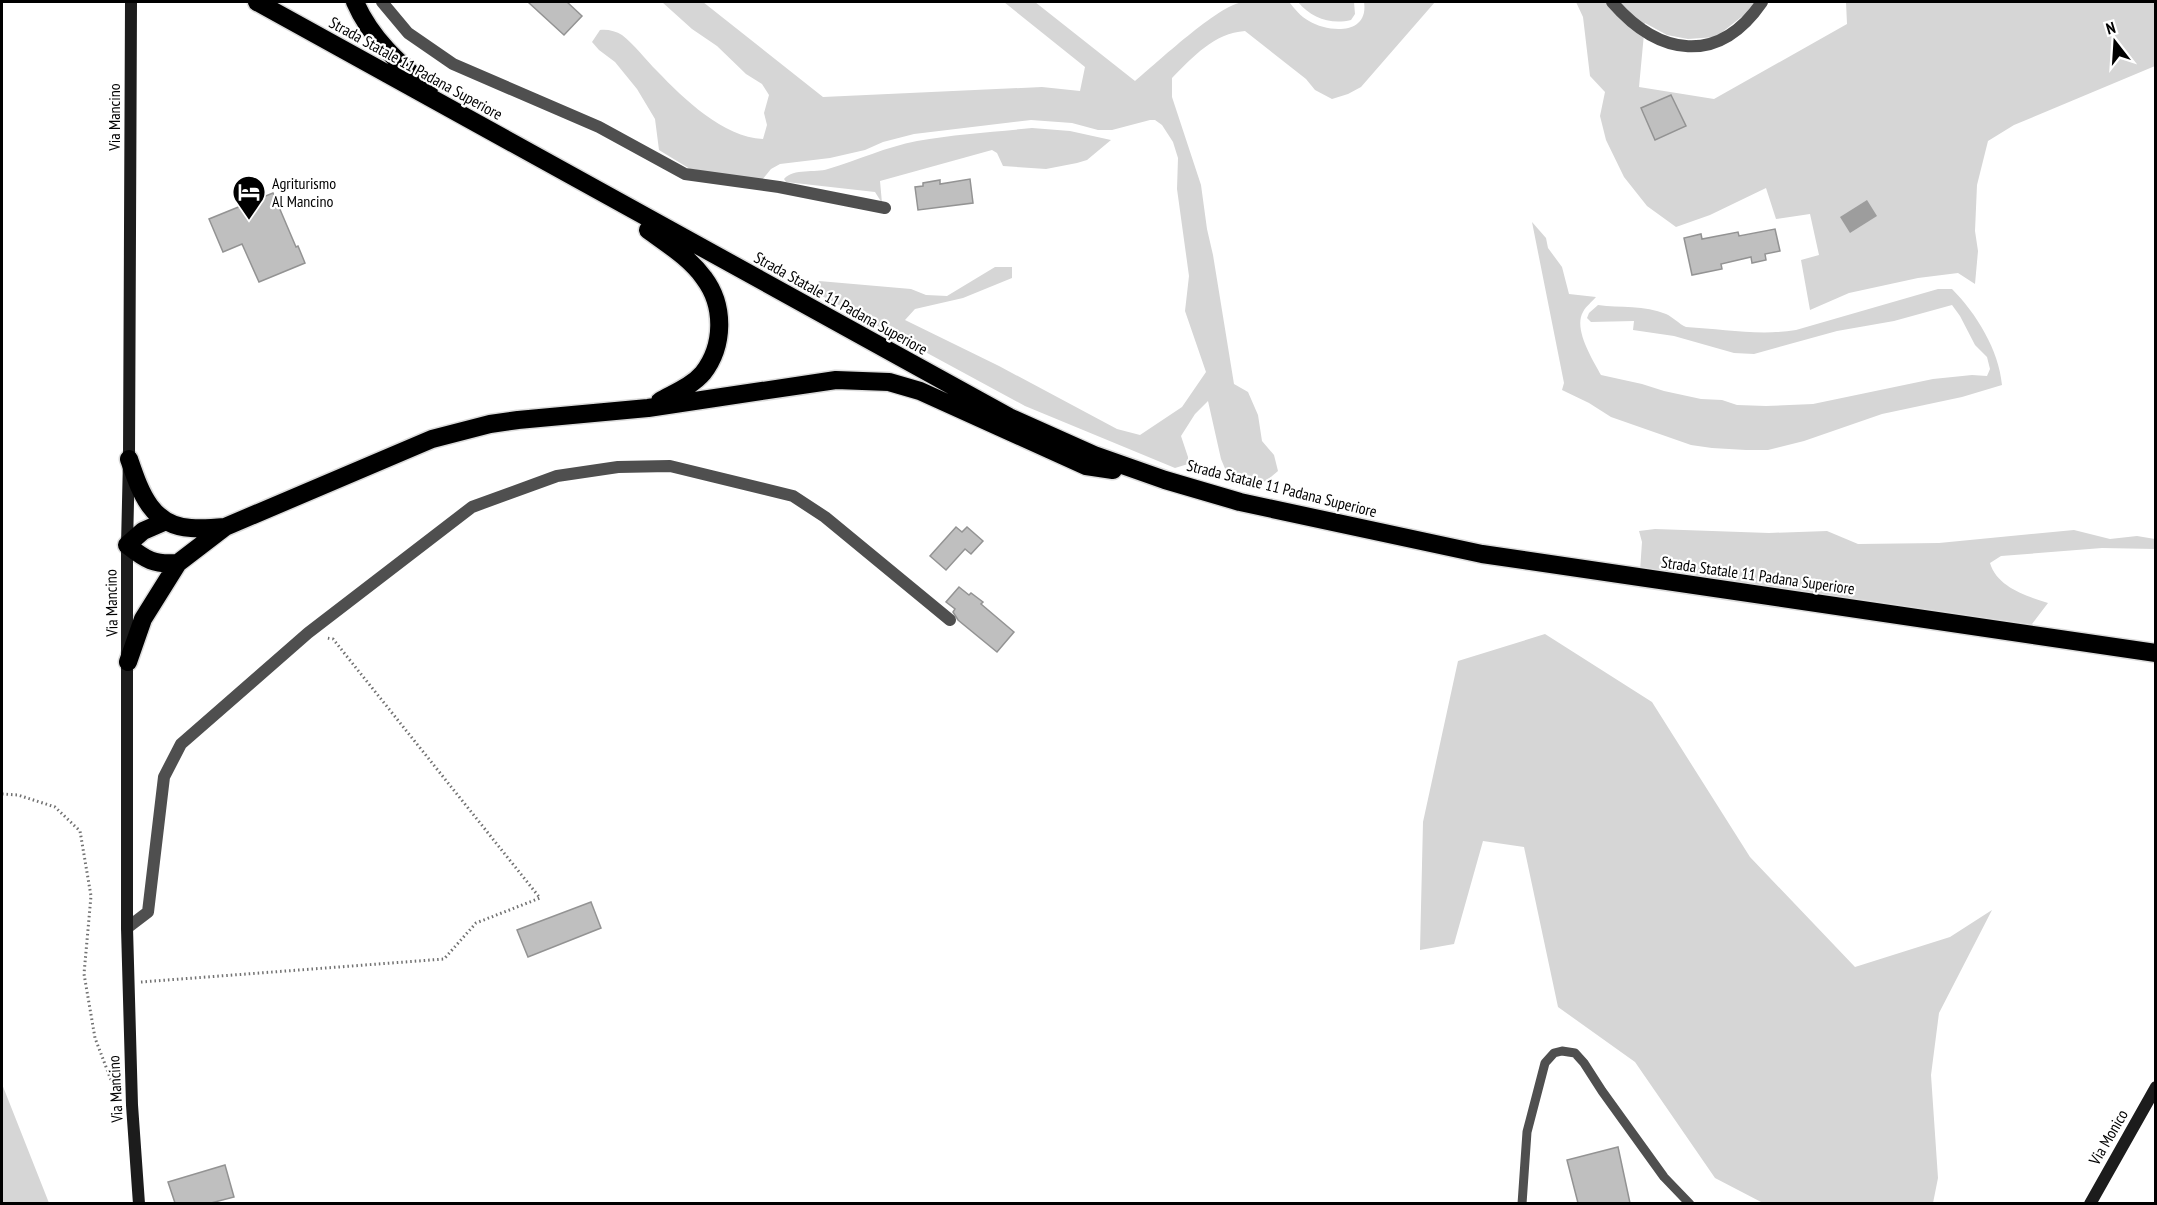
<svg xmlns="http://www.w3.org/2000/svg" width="2157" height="1205" font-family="'PT Sans Narrow',sans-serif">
	<rect width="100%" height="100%" fill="#fff"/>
	<path fill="#d6d6d6" d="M662 2H703L823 97 1042 87 1080 91 1085 67 1004 2H1035L1135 81C1157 63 1218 5 1243 2 1257 0 1274 2 1289 2 1295 9 1300 16 1309 21 1329 33 1369 35 1364 2H1435L1361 87 1348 94 1332 99 1315 90 1306 79 1245 31C1214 33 1193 57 1172 78V97L1201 185 1207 229 1213 255 1234 384 1248 392 1258 415 1262 441 1274 455 1278 471 1266 481 1242 486 1229 478 1221 459 1208 401 1195 414 1181 436 1188 457V464L1175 468 1025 406 822 296 816 286 819 281 911 289 926 295 947 296 995 267H1012V278L963 298 915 309 905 320 999 366 1117 429 1140 435 1182 407 1206 372 1185 311 1189 276 1177 189 1178 158 1173 142 1162 125 1155 120H1150L1112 130H1098L1072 123 1031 120 914 134 883 142 865 150 830 158 780 164 771 169 762 180 690 169 659 150 655 119 637 89 615 62 599 50 592 42 600 30C607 29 616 31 622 35 634 44 646 60 657 71 684 99 723 137 763 139L767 125 764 113 769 95 762 84 746 74 717 46 692 29Z
		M1298 2H1354L1355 14 1351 20C1331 25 1311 18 1298 2Z
		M1576 2H1757L1749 11 1716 37 1688 39 1667 35 1645 23 1639 87 1714 99 1847 24 1846 2H2155V66L2014 125 1988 141 1977 185 1975 231 1978 251 1975 284 1958 273 1918 278 1849 293 1810 310 1801 260 1819 255 1810 214 1776 219 1766 188 1710 215 1676 227 1647 206 1624 177 1606 140 1600 116 1605 92 1590 76 1583 17Z
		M1032 128 1070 131 1111 140 1087 160 1077 163 1046 169 1003 166 997 153 992 150 880 181 882 203 875 192 786 182 784 179C794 168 815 173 828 169 858 160 886 147 917 141 955 134 994 132 1032 128Z
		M1532 222 1546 238 1548 248 1562 267 1569 294 1596 297C1592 302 1586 306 1583 312 1573 329 1593 360 1601 375L1642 384 1664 391 1701 399 1722 400 1737 405 1766 406 1813 404 1933 379 1972 375 1987 376 1990 369 1987 357 1975 345 1960 316 1952 305 1894 321 1837 331 1754 354 1734 353 1674 336 1633 330 1634 321 1591 322 1587 318 1589 313 1598 305C1620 308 1645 305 1666 314 1673 317 1679 324 1686 327 1723 329 1759 336 1796 330L1938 289H1952C1976 313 1999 350 2002 385L1962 397 1882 414 1804 441 1768 450H1746L1712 448 1691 445 1611 417 1589 403 1562 390 1564 383Z
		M1655 529 1769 533 1827 531 1858 544 1939 543 2074 530 2110 539 2137 536 2155 539 2156 549 2102 548 2001 556 1990 563C1997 587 2026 596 2048 603L2029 628 1640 571 1642 542 1639 531Z
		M1545 634 1652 702 1750 857 1855 967 1950 937 1992 910 1939 1013 1931 1075 1938 1178 1933 1203H1763L1715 1178 1635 1062 1558 1007 1524 847 1483 841 1454 944 1420 950 1423 822 1458 661Z
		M2 1084 49 1203H2Z"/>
	<path fill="#9d9d9d" d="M1867 200 1877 216 1850 233 1840 217Z"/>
	<path fill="#bfbfbf" stroke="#939393" stroke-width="1.5" d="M528 2H567L582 16 564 35Z
		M1671 95 1686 126 1655 140 1641 108Z
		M970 179 973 203 918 210 915 187 923 186V183L940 180V184Z
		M273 193 296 247 298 246 305 263 259 282 242 244 223 252 209 219Z
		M1775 229 1780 251 1765 254 1766 260 1752 263 1751 257 1721 264 1722 269 1692 275 1684 238 1701 234 1702 239 1738 232 1739 236Z
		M956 527 962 532 967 527 983 541 971 554 965 549 946 570 930 556Z
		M959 587 969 595 971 593 983 602 981 604 1014 632 997 652 958 620 953 612 955 609 946 602Z
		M591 902 601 928 528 957 517 930Z
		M1618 1147 1630 1203H1578L1567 1160Z
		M225 1165 234 1197 211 1203H175L168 1182Z"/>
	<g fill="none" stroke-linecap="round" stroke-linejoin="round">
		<g stroke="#dbdbdb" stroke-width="21">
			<path id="highway" d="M257 2 1009 417 1094 455 1165 480 1240 502 1482 554 2156 653
				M355 2C371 39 399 63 429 89
				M648 230C667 244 690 258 704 278 725 306 724 346 703 373 692 386 674 393 660 401
				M129 459C140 491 151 526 191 528 202 529 214 528 225 527
				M166 521 143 531 127 545C146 560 154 565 178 563
				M128 662 143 619 178 563 225 527 432 439 490 424 518 420 648 408 836 380 889 382 920 391 1086 466 1113 470"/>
		</g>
		<path stroke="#717171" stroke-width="3" stroke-dasharray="1.5 3" stroke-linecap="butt" d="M2 794 18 795 55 807 80 831 91 896 84 974 95 1038 111 1080 116 1089
			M141 982 444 959 476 923 540 898 333 639 327 638"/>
		<path stroke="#4f4f4f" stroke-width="9" d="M1522 1204 1527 1132 1545 1063 1554 1053 1562 1051 1575 1053 1584 1063 1602 1091 1664 1177 1690 1204"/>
		<path stroke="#4f4f4f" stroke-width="12" d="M382 2 408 33 453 64 599 127 685 174 779 187 885 208
			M1612 2C1659 56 1718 66 1762 2
			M127 928 148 912 164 777 181 744 308 633 472 507 557 476 618 467 670 466 793 496 825 517 950 620"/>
		<path stroke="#1c1c1c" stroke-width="12" d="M131 2 129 459 127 545V928L132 1105 139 1204
			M2090 1204 2156 1087"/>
		<use href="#highway" stroke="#000" stroke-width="18"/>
	</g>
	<defs>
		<g id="hotel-pin" transform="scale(1.725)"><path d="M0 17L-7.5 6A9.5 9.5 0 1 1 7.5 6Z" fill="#000" stroke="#fff"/><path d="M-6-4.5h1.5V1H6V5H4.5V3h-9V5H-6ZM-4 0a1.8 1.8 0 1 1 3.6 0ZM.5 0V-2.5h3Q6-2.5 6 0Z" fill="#fff"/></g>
	</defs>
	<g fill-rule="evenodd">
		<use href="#hotel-pin" x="249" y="192"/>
	</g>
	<g text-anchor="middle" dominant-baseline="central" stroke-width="4.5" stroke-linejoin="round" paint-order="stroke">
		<g font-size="16" fill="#000" stroke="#fff">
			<text transform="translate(416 68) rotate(29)">Strada Statale 11 Padana Superiore</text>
			<text transform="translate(114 117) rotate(-90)">Via Mancino</text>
			<text transform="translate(841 303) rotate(29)">Strada Statale 11 Padana Superiore</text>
			<text transform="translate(1282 488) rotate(14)">Strada Statale 11 Padana Superiore</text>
			<text transform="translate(1758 575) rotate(8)">Strada Statale 11 Padana Superiore</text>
			<text transform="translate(111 603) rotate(-91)">Via Mancino</text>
			<text transform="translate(115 1089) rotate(-93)">Via Mancino</text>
			<text transform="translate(2108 1137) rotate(-60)">Via Monico</text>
		</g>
		<g font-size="16" fill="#000" stroke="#fff" text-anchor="start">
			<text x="272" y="183">Agriturismo<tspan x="272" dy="18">Al Mancino</tspan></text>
		</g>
	</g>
	<rect width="2157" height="1205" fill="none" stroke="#000000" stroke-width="6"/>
	<g transform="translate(2115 42) rotate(343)" stroke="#ffffff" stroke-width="4.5" paint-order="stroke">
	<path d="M0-4.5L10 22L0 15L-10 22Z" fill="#000000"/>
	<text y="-9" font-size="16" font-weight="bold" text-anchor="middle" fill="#000000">N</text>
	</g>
</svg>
